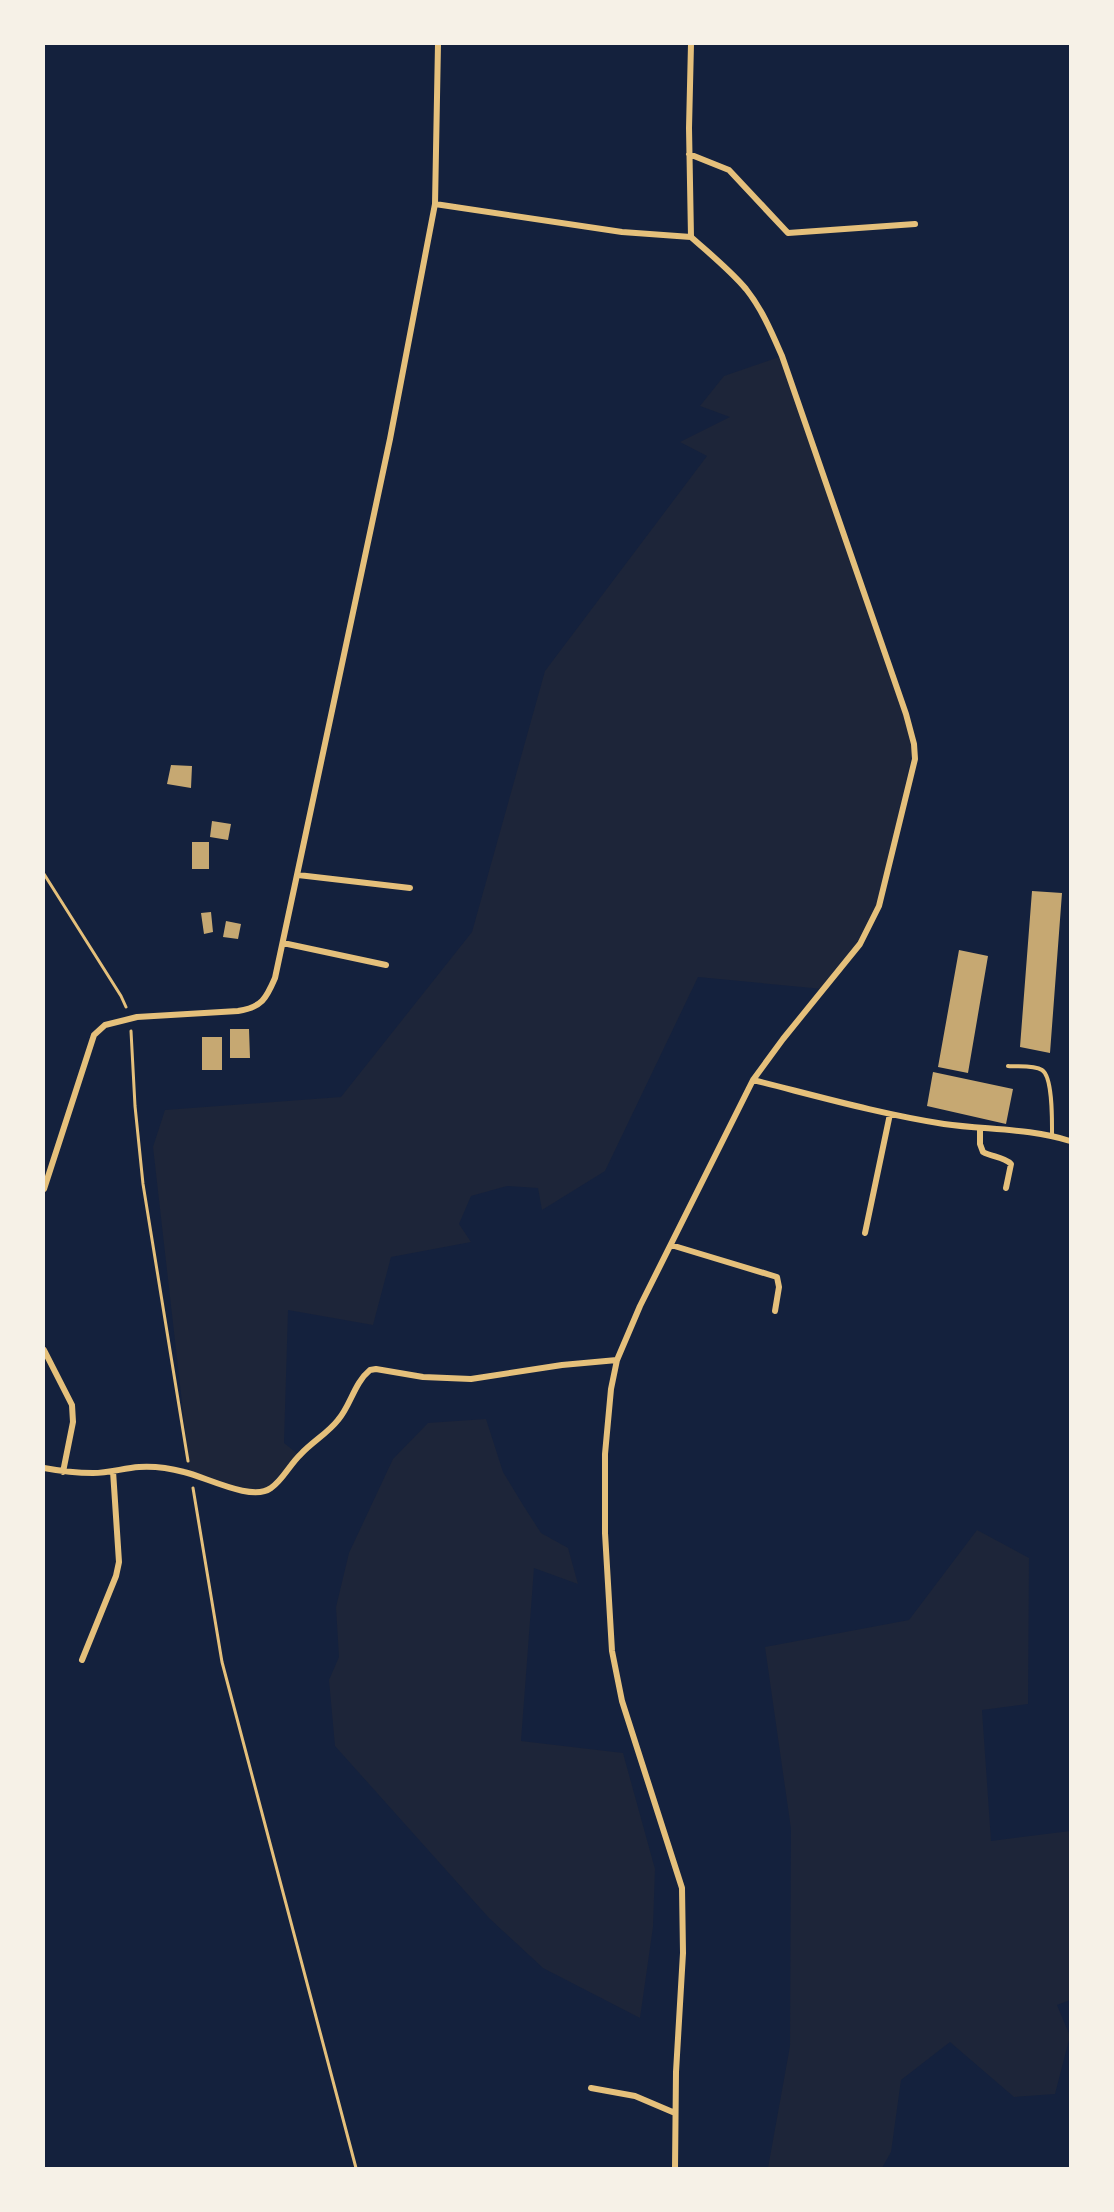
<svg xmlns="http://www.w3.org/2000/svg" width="1114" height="2212" font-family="'Open Sans',sans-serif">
	<rect width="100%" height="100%" fill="#14213d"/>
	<path fill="#1d2539" d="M782 356 914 744 879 906 860 944 823 989 698 977 605 1171 542 1210 538 1188 507 1186 471 1196 459 1224 471 1242 391 1257 373 1325 288 1310 284 1443 299 1455 263 1492 245 1491 190 1473 153 1147 165 1110 341 1097 472 932 545 671 707 456 680 442 730 417 700 406 724 376Z
		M486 1419 503 1472 523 1505 541 1533 568 1548 578 1584 534 1568 521 1741 623 1753 655 1869 653 1927 640 2018 543 1968 489 1918 335 1746 329 1680 339 1657 336 1607 349 1553 393 1459 428 1423Z
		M977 1530 1029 1558 1028 1704 982 1710 991 1841 1070 1831V2000L1057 2005 1070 2036 1055 2094 1014 2097 950 2042 901 2080 891 2152 882 2168H768L790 2046 791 1829 765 1647 909 1620Z"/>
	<path fill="#c6a872" d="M171 765 192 766 191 788 167 784Z
		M212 821 231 824 228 840 210 837Z
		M192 842H209V869H192Z
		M1032 891 1062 893 1050 1053 1020 1047Z
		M211 912 213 932 204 934 201 913Z
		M226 921 241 924 238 939 223 937Z
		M959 950 988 956 968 1073 938 1067Z
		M230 1029H249L250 1058H230Z
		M202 1037H222V1070H202Z
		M933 1072 1013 1089 1006 1124 927 1106Z"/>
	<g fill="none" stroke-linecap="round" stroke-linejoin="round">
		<path stroke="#e5c07b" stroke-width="3" d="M44 874 121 996 126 1007
			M131 1031 135 1106 143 1184 188 1461
			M193 1488 222 1662 356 2168"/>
		<path stroke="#e5c07b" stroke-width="4" d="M1008 1066C1018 1067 1034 1065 1042 1070 1053 1077 1052 1122 1052 1135"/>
		<path stroke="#e5c07b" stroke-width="6" d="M689 154 729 170 788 233 915 224
			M435 204 622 232 691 237
			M298 875 410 888
			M283 943 386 965
			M753 1080C817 1096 880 1114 944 1124 986 1130 1030 1128 1070 1141
			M980 1128V1144L983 1152C992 1157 1004 1157 1011 1164L1006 1188
			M44 1189 94 1035 105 1025 137 1017 238 1011C262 1007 266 999 275 978L390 439 435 204 438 44
			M865 1233 890 1114
			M671 1245 777 1277 779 1287 775 1311
			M44 1350 72 1405 73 1422 63 1472
			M44 1468C60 1471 77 1473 93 1473 109 1473 124 1468 139 1467 154 1466 169 1468 184 1472 206 1477 252 1502 271 1488 283 1480 290 1464 301 1454 312 1442 328 1433 338 1420 351 1405 354 1383 370 1370L376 1369 423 1377 471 1379 562 1365 617 1360
			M82 1660 116 1576 119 1562 113 1471
			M591 2088 635 2096 675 2113
			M675 2168 676 2072 683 1953 682 1888 622 1701 612 1651 605 1533V1454L611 1389 617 1360 640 1306 753 1080 783 1039 860 944 879 906 915 759 914 744 906 714 782 356C772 333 762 309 746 289 730 270 710 254 691 237L689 128 691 44"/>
	</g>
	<rect width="1114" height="2212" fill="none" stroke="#f6f1e7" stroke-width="90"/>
</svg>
